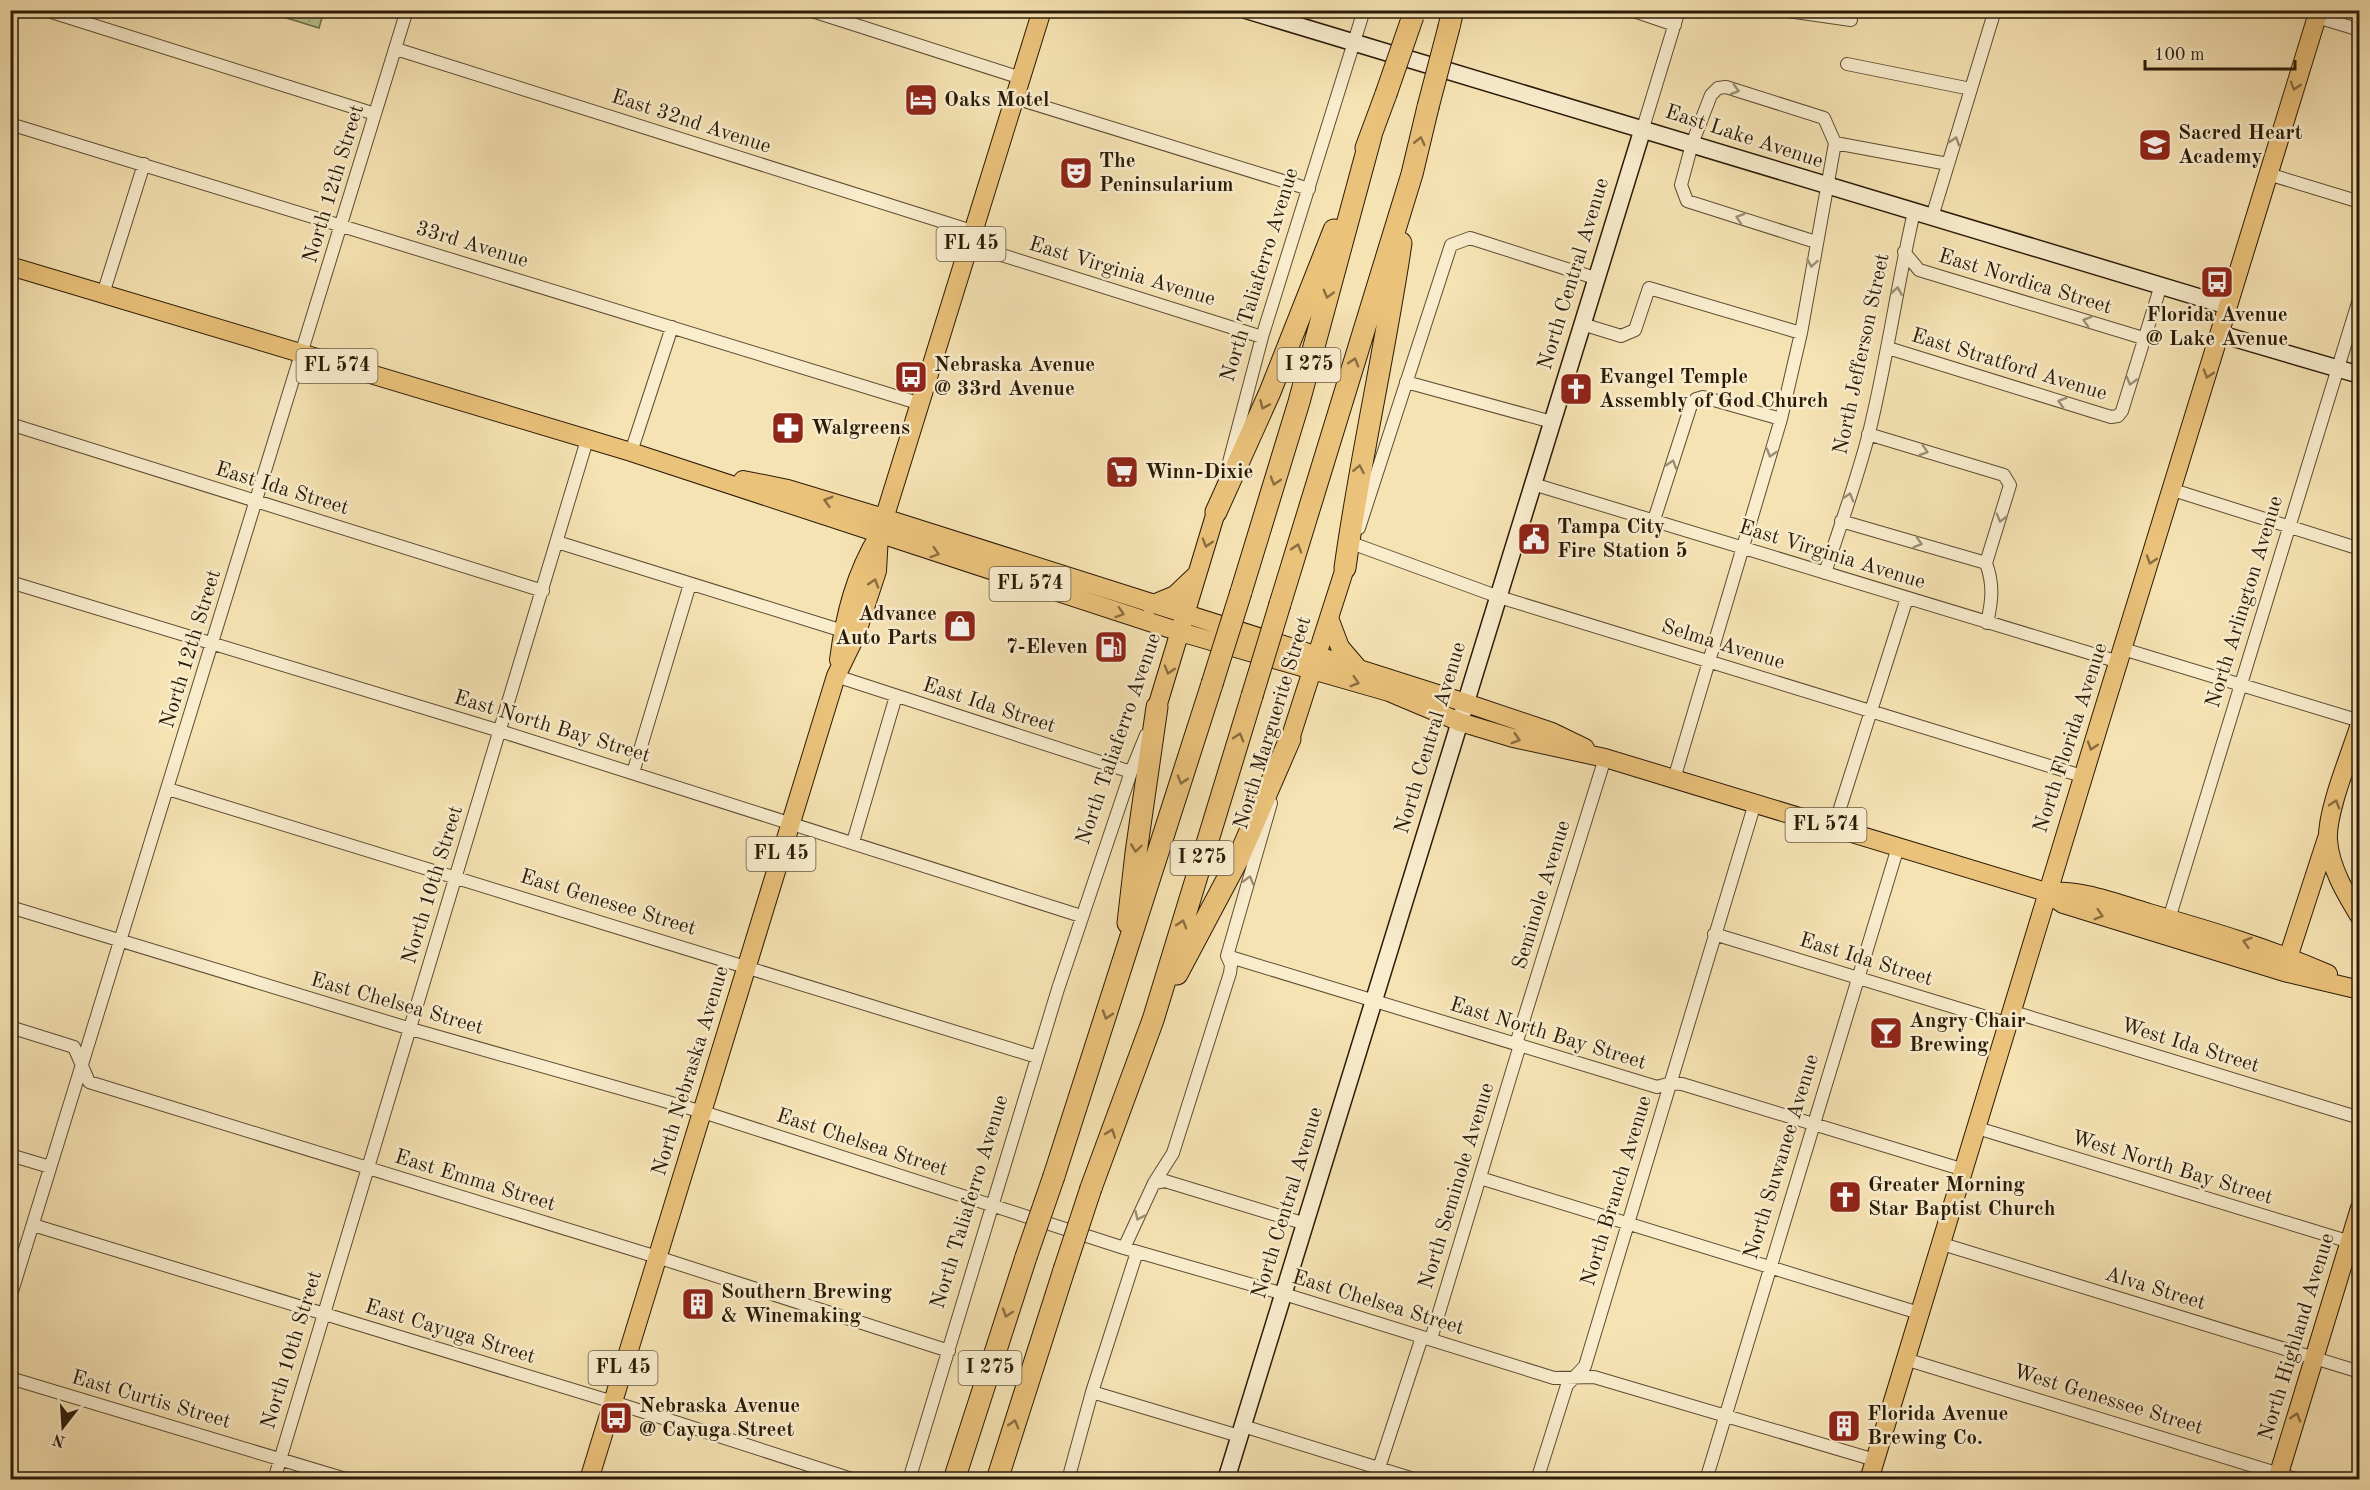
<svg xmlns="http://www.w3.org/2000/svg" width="2370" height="1490" font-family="'Old Standard TT',serif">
	<defs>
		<pattern id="park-dots" width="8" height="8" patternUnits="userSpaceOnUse" patternTransform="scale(1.5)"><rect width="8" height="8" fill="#b7c590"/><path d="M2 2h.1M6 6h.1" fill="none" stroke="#9ea97b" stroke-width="1.8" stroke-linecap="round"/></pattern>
	</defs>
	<rect width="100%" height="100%" fill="#f6e3b3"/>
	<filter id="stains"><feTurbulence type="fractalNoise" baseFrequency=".00333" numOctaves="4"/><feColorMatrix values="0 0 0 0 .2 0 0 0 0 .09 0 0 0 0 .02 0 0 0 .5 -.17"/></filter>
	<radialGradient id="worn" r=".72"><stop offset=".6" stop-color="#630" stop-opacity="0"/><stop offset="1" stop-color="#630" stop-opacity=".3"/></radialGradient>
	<path fill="url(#park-dots)" stroke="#70704c" stroke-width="1.5" d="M264 11 324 10V11L319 28Z"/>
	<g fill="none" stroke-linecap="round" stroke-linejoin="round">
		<g stroke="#5d4c32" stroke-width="14">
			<path id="street" d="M45 10 375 114
				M809 10 1021 78
				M1631 10 1675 25
				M1781 10 1851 20
				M2317 17 2360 30
				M396 49 975 232
				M1847 64 1971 89
				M1015 98 1309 189
				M10 124 921 404
				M1643 128 1679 10
				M1835 143 1948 164
				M2268 174 2360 202
				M1932 217 1995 10
				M1816 242 1687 201 1681 185 1692 144 1711 95 1718 88 1726 87 1824 118 1835 143
				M970 245 1262 337
				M1904 252 1919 270 2143 338
				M103 294 144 164
				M1582 324 1621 336 1635 330 1649 288 1801 333
				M1888 348 2111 417 2118 416 2122 411 2161 285
				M1406 382 1552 422
				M10 424 543 591
				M1868 434 2004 475 2010 485 1986 563
				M631 452 672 327
				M1228 466 1262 337 1364 10
				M1533 484 2119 662
				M2173 490 2360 549
				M1654 520 1691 405 1696 399 1703 397 1781 419
				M1841 521 1986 563C1994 585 1992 601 1987 623
				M1359 528 1451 245 1470 238 1595 278
				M557 542 843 631
				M1354 544 1499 597 2082 776
				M1825 573C1840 526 1857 480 1869 433 1887 360 1897 285 1914 212
				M10 582 500 731 1081 916
				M2123 649 2360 721
				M836 676 1131 772
				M633 773 690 584
				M1674 779 1781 419 1801 333 1835 143
				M168 789 1037 1057
				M1834 827 1907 598
				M853 842 896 696
				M10 907 411 1029 703 1112 1124 1248 1284 1294 1554 1378 1594 1377 1875 1460
				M2169 919 2360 296
				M1714 934 2006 1023
				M1227 956 1657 1087 1671 1083 1682 1084 1961 1169
				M2010 1011 2360 1118
				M10 1027 74 1047 89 1082 657 1257 949 1351
				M1516 1044 1605 758
				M1974 1127 2360 1245
				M10 1155 50 1167
				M1480 1178 1919 1313
				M1154 1183 1165 1181 1306 1224
				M33 1225 613 1402 855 1480
				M1939 1243 2360 1372
				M1124 1248 1154 1183 1173 1153 1230 973 1231 965 1227 956 1271 803
				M10 1298 407 10
				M1431 1339 1520 1045
				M1905 1359 2299 1480
				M10 1378 349 1480
				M1092 1392 1239 1436
				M1243 1426 1417 1480
				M274 1480 587 440
				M909 1480 1058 989 1131 772 1146 735
				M1068 1480 1092 1392 1137 1252
				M1375 1480 1422 1337
				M1537 1480 1567 1385 1585 1366 1755 803
				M1706 1480 1898 847"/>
		</g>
		<g stroke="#2a1a07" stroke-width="19">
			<path id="secondary" d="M1246 10 2228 306
				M2220 334 2360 375
				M1226 1480 1643 128"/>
		</g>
		<g stroke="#2a1a07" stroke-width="20">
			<path id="primary" d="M10 266 631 452 1180 632 1389 692 1460 722 1513 738 1605 758 2046 892 2063 904 2284 972 2360 990
				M743 480 788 489 884 518 1466 703 1552 732 1585 748
				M1151 605 1175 595 1196 575
				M1329 618 1340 647 1358 668
				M839 660C845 614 855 575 879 535L1042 10
				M1157 707 1216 512
				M2360 724C2351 753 2326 812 2328 840 2330 868 2346 894 2360 917
				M1290 739 1345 568
				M2046 892C2082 889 2115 903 2149 913 2211 931 2269 948 2328 974
				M2285 967 2327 838
				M589 1480 836 676 856 635 877 571 879 535
				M1869 1480C2017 989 2168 500 2319 10
				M2277 1480 2360 1208"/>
		</g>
		<g stroke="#2a1a07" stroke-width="23">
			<path id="highway" d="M1449 27 1453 10
				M1366 148 1386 94
				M1216 512 1270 392 1334 230
				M1345 568C1360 459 1385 352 1401 243
				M1241 592 1299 402 1371 136
				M1280 604 1412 174 1428 107
				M1128 923 1136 853 1157 707
				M1177 974 1238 859 1290 739
				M1054 1176 1212 684
				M1091 1188 1153 1020 1252 696
				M954 1480 1026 1257
				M997 1480 1064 1270"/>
		</g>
		<use href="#street" stroke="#f9edce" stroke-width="12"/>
		<use href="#secondary" stroke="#f9edce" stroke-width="16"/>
		<use href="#primary" stroke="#ebc27a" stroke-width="18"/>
		<use href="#highway" stroke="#ebc27a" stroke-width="21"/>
		<g stroke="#2a1a07" stroke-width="23" stroke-linecap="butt">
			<path id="highway-bridge" d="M1386 94 1413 16
				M1428 107 1449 27
				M1212 684 1241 592
				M1252 696 1280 604
				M1026 1257 1054 1176
				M1064 1270 1091 1188"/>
		</g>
		<use href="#highway-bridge" stroke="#ebc27a" stroke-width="21"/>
	</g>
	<defs><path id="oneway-chevron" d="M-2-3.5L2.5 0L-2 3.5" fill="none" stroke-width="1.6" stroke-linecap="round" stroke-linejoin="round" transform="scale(1.5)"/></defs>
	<g stroke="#8a6e40">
		<use href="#oneway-chevron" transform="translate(2295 86) rotate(107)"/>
		<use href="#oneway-chevron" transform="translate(1420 141) rotate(-77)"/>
		<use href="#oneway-chevron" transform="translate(1328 294) rotate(105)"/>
		<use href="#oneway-chevron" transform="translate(1354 362) rotate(-73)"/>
		<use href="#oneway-chevron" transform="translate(2208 374) rotate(107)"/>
		<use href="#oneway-chevron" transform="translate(1264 405) rotate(114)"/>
		<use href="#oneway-chevron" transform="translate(1359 469) rotate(-79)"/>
		<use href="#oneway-chevron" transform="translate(1275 481) rotate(107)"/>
		<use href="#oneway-chevron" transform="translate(828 501) rotate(-164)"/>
		<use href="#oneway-chevron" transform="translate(1207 543) rotate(107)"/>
		<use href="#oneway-chevron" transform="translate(1297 548) rotate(-73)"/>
		<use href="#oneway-chevron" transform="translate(935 553) rotate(18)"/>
		<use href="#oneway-chevron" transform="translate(2151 560) rotate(108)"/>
		<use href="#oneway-chevron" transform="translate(874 583) rotate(-72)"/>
		<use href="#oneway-chevron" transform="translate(1120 613) rotate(18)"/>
		<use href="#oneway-chevron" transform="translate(1169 670) rotate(107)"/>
		<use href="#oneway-chevron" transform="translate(1355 682) rotate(17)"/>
		<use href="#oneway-chevron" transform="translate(1239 737) rotate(-73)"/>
		<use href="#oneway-chevron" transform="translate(1516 739) rotate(17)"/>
		<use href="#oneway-chevron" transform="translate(2092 746) rotate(108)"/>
		<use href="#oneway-chevron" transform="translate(1182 780) rotate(107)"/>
		<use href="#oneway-chevron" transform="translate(2335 804) rotate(-73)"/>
		<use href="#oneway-chevron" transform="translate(1136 848) rotate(98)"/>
		<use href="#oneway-chevron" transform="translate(2099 915) rotate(17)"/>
		<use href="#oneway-chevron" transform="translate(1182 924) rotate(-73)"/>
		<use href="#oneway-chevron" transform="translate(2247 942) rotate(-163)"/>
		<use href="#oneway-chevron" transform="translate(1107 1015) rotate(108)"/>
		<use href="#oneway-chevron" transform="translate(1111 1133) rotate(-70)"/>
		<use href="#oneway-chevron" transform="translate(1007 1313) rotate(108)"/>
		<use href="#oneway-chevron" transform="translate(2296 1417) rotate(-73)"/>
		<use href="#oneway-chevron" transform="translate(1014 1424) rotate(-73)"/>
	</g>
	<g stroke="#9c8e74">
		<use href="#oneway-chevron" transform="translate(1735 90) rotate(16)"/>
		<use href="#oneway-chevron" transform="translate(1955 141) rotate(-72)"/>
		<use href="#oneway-chevron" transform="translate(1740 218) rotate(-163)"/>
		<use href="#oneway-chevron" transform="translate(1812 263) rotate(100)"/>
		<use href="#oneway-chevron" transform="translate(1897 291) rotate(-81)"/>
		<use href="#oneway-chevron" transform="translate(2087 321) rotate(-163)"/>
		<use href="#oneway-chevron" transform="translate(2131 381) rotate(106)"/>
		<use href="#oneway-chevron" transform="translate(2062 402) rotate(-163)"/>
		<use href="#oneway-chevron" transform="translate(1924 451) rotate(17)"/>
		<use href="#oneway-chevron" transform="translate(1771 453) rotate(107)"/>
		<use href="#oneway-chevron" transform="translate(1672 464) rotate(-72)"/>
		<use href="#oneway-chevron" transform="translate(1849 497) rotate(-73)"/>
		<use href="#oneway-chevron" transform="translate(2001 518) rotate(106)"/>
		<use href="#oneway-chevron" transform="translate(1918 543) rotate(16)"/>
		<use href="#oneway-chevron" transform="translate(1249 880) rotate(-74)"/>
		<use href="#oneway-chevron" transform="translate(1139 1216) rotate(115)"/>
	</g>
	<defs>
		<g id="hotel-square" transform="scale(1.725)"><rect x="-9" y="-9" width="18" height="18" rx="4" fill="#8f2418" stroke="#f9edce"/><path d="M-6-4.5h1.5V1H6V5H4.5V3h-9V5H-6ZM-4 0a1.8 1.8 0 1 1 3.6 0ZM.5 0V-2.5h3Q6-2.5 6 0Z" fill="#fff"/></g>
		<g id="school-square" transform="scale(1.725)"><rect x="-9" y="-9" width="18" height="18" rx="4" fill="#8f2418" stroke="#f9edce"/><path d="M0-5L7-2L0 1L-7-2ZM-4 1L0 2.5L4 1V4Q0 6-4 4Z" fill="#fff"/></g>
		<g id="theatre-square" transform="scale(1.725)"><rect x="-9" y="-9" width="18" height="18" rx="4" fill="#8f2418" stroke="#f9edce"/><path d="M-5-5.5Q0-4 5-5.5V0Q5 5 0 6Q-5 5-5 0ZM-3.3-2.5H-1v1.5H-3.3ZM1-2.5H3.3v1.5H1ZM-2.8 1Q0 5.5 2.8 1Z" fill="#fff"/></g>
		<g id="bus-square" transform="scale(1.725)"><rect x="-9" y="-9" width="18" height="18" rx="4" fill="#8f2418" stroke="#f9edce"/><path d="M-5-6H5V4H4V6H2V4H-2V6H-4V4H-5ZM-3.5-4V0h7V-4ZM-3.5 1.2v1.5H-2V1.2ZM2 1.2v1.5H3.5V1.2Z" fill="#fff"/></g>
		<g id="church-square" transform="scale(1.725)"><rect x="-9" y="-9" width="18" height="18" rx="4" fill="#8f2418" stroke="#f9edce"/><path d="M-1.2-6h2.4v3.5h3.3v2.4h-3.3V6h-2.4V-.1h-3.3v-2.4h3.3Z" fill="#fff"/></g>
		<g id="pharmacy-square" transform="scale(1.725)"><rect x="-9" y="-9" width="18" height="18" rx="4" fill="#8f2418" stroke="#f9edce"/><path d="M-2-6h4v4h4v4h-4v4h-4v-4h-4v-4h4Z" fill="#fff"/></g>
		<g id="supermarket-square" transform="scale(1.725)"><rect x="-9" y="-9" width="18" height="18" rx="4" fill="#8f2418" stroke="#f9edce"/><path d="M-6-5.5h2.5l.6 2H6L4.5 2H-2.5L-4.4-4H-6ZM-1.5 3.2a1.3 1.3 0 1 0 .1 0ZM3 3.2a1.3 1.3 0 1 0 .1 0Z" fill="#fff"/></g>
		<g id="civic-square" transform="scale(1.725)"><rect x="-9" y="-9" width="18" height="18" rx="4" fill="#8f2418" stroke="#f9edce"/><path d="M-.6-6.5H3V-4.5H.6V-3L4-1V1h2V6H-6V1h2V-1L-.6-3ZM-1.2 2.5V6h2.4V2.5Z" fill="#fff"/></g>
		<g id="shop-square" transform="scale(1.725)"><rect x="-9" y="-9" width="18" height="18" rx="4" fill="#8f2418" stroke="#f9edce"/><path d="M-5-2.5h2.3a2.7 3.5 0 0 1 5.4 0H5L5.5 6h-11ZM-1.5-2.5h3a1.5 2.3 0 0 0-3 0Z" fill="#fff"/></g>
		<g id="fuel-square" transform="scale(1.725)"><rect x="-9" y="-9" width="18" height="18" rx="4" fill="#8f2418" stroke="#f9edce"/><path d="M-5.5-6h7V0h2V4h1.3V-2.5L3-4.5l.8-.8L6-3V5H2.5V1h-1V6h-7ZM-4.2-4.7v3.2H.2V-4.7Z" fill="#fff"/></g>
		<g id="bar-square" transform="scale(1.725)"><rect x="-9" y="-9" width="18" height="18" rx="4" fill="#8f2418" stroke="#f9edce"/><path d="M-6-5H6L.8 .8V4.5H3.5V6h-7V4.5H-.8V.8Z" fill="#fff"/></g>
		<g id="building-square" transform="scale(1.725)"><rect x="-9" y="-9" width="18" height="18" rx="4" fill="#8f2418" stroke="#f9edce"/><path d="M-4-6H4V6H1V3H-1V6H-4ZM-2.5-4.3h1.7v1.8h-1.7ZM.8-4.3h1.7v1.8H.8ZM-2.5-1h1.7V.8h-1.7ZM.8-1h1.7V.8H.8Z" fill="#fff"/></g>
	</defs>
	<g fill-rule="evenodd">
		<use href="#hotel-square" x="921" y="100"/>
		<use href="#school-square" x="2155" y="145"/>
		<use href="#theatre-square" x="1076" y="173"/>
		<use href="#bus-square" x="2217" y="282"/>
		<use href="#bus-square" x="911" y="377"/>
		<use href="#church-square" x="1576" y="389"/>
		<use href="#pharmacy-square" x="788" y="428"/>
		<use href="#supermarket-square" x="1122" y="472"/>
		<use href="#civic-square" x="1534" y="539"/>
		<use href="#shop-square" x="960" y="626"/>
		<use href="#fuel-square" x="1111" y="647"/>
		<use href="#bar-square" x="1886" y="1033"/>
		<use href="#church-square" x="1845" y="1197"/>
		<use href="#building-square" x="698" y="1304"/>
		<use href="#bus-square" x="616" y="1418"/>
		<use href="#building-square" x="1844" y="1426"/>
	</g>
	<g text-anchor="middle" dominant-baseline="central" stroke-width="5" stroke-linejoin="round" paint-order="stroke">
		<g fill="#f9edce" stroke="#685943" stroke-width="1.5">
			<rect x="936.5" y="227" width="69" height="34" rx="4.5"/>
			<rect x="1277.5" y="348" width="63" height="34" rx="4.5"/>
			<rect x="296.5" y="349" width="81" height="34" rx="4.5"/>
			<rect x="989.5" y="567" width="81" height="34" rx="4.5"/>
			<rect x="1785.5" y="808" width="81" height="34" rx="4.5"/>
			<rect x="746.5" y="837" width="69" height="34" rx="4.5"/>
			<rect x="1170.5" y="841" width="63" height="34" rx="4.5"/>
			<rect x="588.5" y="1351" width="69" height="34" rx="4.5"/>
			<rect x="958.5" y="1351" width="63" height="34" rx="4.5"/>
		</g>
		<g font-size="20" font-weight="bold" fill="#2a1a07">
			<text x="971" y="244">FL 45</text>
			<text x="1309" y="365">I 275</text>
			<text x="337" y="366">FL 574</text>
			<text x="1030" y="584">FL 574</text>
			<text x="1826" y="825">FL 574</text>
			<text x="781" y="854">FL 45</text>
			<text x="1202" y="858">I 275</text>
			<text x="623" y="1368">FL 45</text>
			<text x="990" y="1368">I 275</text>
		</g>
		<g font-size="21" font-weight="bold" fill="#2a1a07" stroke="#f9edce" text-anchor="start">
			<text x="944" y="100">Oaks Motel</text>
			<text x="2178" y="133">Sacred Heart<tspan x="2178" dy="24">Academy</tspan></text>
			<text x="1099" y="161">The<tspan x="1099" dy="24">Peninsularium</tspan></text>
			<text x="2217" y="315" text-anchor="middle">Florida Avenue<tspan x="2217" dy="24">@ Lake Avenue</tspan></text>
			<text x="934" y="365">Nebraska Avenue<tspan x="934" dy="24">@ 33rd Avenue</tspan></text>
			<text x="1599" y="377">Evangel Temple<tspan x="1599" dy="24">Assembly of God Church</tspan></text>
			<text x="811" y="428">Walgreens</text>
			<text x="1145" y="472">Winn-Dixie</text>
			<text x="1557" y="527">Tampa City<tspan x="1557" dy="24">Fire Station 5</tspan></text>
			<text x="937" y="614" text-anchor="end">Advance<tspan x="937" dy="24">Auto Parts</tspan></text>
			<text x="1088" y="647" text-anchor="end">7-Eleven</text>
			<text x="1909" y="1021">Angry Chair<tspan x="1909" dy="24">Brewing</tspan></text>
			<text x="1868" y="1185">Greater Morning<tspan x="1868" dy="24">Star Baptist Church</tspan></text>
			<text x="721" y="1292">Southern Brewing<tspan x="721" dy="24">&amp; Winemaking</tspan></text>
			<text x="639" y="1406">Nebraska Avenue<tspan x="639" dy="24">@ Cayuga Street</tspan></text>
			<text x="1867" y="1414">Florida Avenue<tspan x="1867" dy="24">Brewing Co.</tspan></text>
		</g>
		<g font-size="21" fill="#2a1a07" stroke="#f9edce">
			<text transform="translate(691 122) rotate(18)">East 32nd Avenue</text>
			<text transform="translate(1744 137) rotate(18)">East Lake Avenue</text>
			<text transform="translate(334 184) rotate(-73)">North 12th Street</text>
			<text transform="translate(472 245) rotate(17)">33rd Avenue</text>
			<text transform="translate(1122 272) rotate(17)">East Virginia Avenue</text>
			<text transform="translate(1574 274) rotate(-73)">North Central Avenue</text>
			<text transform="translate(1260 275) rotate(-73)">North Taliaferro Avenue</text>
			<text transform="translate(2025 282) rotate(17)">East Nordica Street</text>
			<text transform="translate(1862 354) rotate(-78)">North Jefferson Street</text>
			<text transform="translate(2009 365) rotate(17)">East Stratford Avenue</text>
			<text transform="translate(282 489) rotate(17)">East Ida Street</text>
			<text transform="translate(1832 555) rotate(17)">East Virginia Avenue</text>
			<text transform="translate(2245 602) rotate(-73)">North Arlington Avenue</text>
			<text transform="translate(1723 645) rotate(17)">Selma Avenue</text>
			<text transform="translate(191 649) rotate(-73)">North 12th Street</text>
			<text transform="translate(989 706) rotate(18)">East Ida Street</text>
			<text transform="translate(1273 723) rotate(-73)">North Marguerite Street</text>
			<text transform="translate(552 727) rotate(17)">East North Bay Street</text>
			<text transform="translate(1431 738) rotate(-73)">North Central Avenue</text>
			<text transform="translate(2071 738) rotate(-72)">North Florida Avenue</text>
			<text transform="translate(1119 739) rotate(-71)">North Taliaferro Avenue</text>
			<text transform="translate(433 885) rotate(-73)">North 10th Street</text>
			<text transform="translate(1542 895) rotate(-73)">Seminole Avenue</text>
			<text transform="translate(608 903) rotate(17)">East Genesee Street</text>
			<text transform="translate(1866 960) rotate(17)">East Ida Street</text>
			<text transform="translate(397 1004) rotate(16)">East Chelsea Street</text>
			<text transform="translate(1548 1034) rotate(17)">East North Bay Street</text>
			<text transform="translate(2190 1046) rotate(17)">West Ida Street</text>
			<text transform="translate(691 1071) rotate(-73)">North Nebraska Avenue</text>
			<text transform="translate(862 1143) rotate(18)">East Chelsea Street</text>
			<text transform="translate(1782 1157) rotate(-73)">North Suwanee Avenue</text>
			<text transform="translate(2172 1168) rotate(17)">West North Bay Street</text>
			<text transform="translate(475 1181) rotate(17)">East Emma Street</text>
			<text transform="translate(1457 1186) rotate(-73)">North Seminole Avenue</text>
			<text transform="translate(1617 1191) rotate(-73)">North Branch Avenue</text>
			<text transform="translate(970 1202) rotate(-73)">North Taliaferro Avenue</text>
			<text transform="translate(1288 1203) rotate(-73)">North Central Avenue</text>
			<text transform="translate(2155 1289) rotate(17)">Alva Street</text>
			<text transform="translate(1378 1303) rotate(17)">East Chelsea Street</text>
			<text transform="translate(450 1332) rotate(17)">East Cayuga Street</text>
			<text transform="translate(2297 1337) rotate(-73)">North Highland Avenue</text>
			<text transform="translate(292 1350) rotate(-73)">North 10th Street</text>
			<text transform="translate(151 1400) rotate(16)">East Curtis Street</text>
			<text transform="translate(2108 1400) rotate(17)">West Genessee Street</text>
		</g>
	</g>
	<rect width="2370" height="1490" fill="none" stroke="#f6e3b3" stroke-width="36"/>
	<rect x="12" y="12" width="2346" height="1466" fill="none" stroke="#2a1a07" stroke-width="3"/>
	<rect x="18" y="18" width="2334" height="1454" fill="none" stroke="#2a1a07" stroke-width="1.5"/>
	<g transform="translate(63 1427) rotate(197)" stroke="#f9edce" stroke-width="4.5" paint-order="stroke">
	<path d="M0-4.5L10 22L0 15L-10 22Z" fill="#2a1a07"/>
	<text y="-9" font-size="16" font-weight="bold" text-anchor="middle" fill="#2a1a07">N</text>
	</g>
	<path d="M2145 60v9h150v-9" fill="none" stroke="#2a1a07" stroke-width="3"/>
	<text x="2154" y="60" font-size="18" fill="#2a1a07" stroke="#f9edce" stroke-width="4.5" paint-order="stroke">100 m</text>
	<rect width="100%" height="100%" filter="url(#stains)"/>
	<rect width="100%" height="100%" fill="url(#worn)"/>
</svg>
